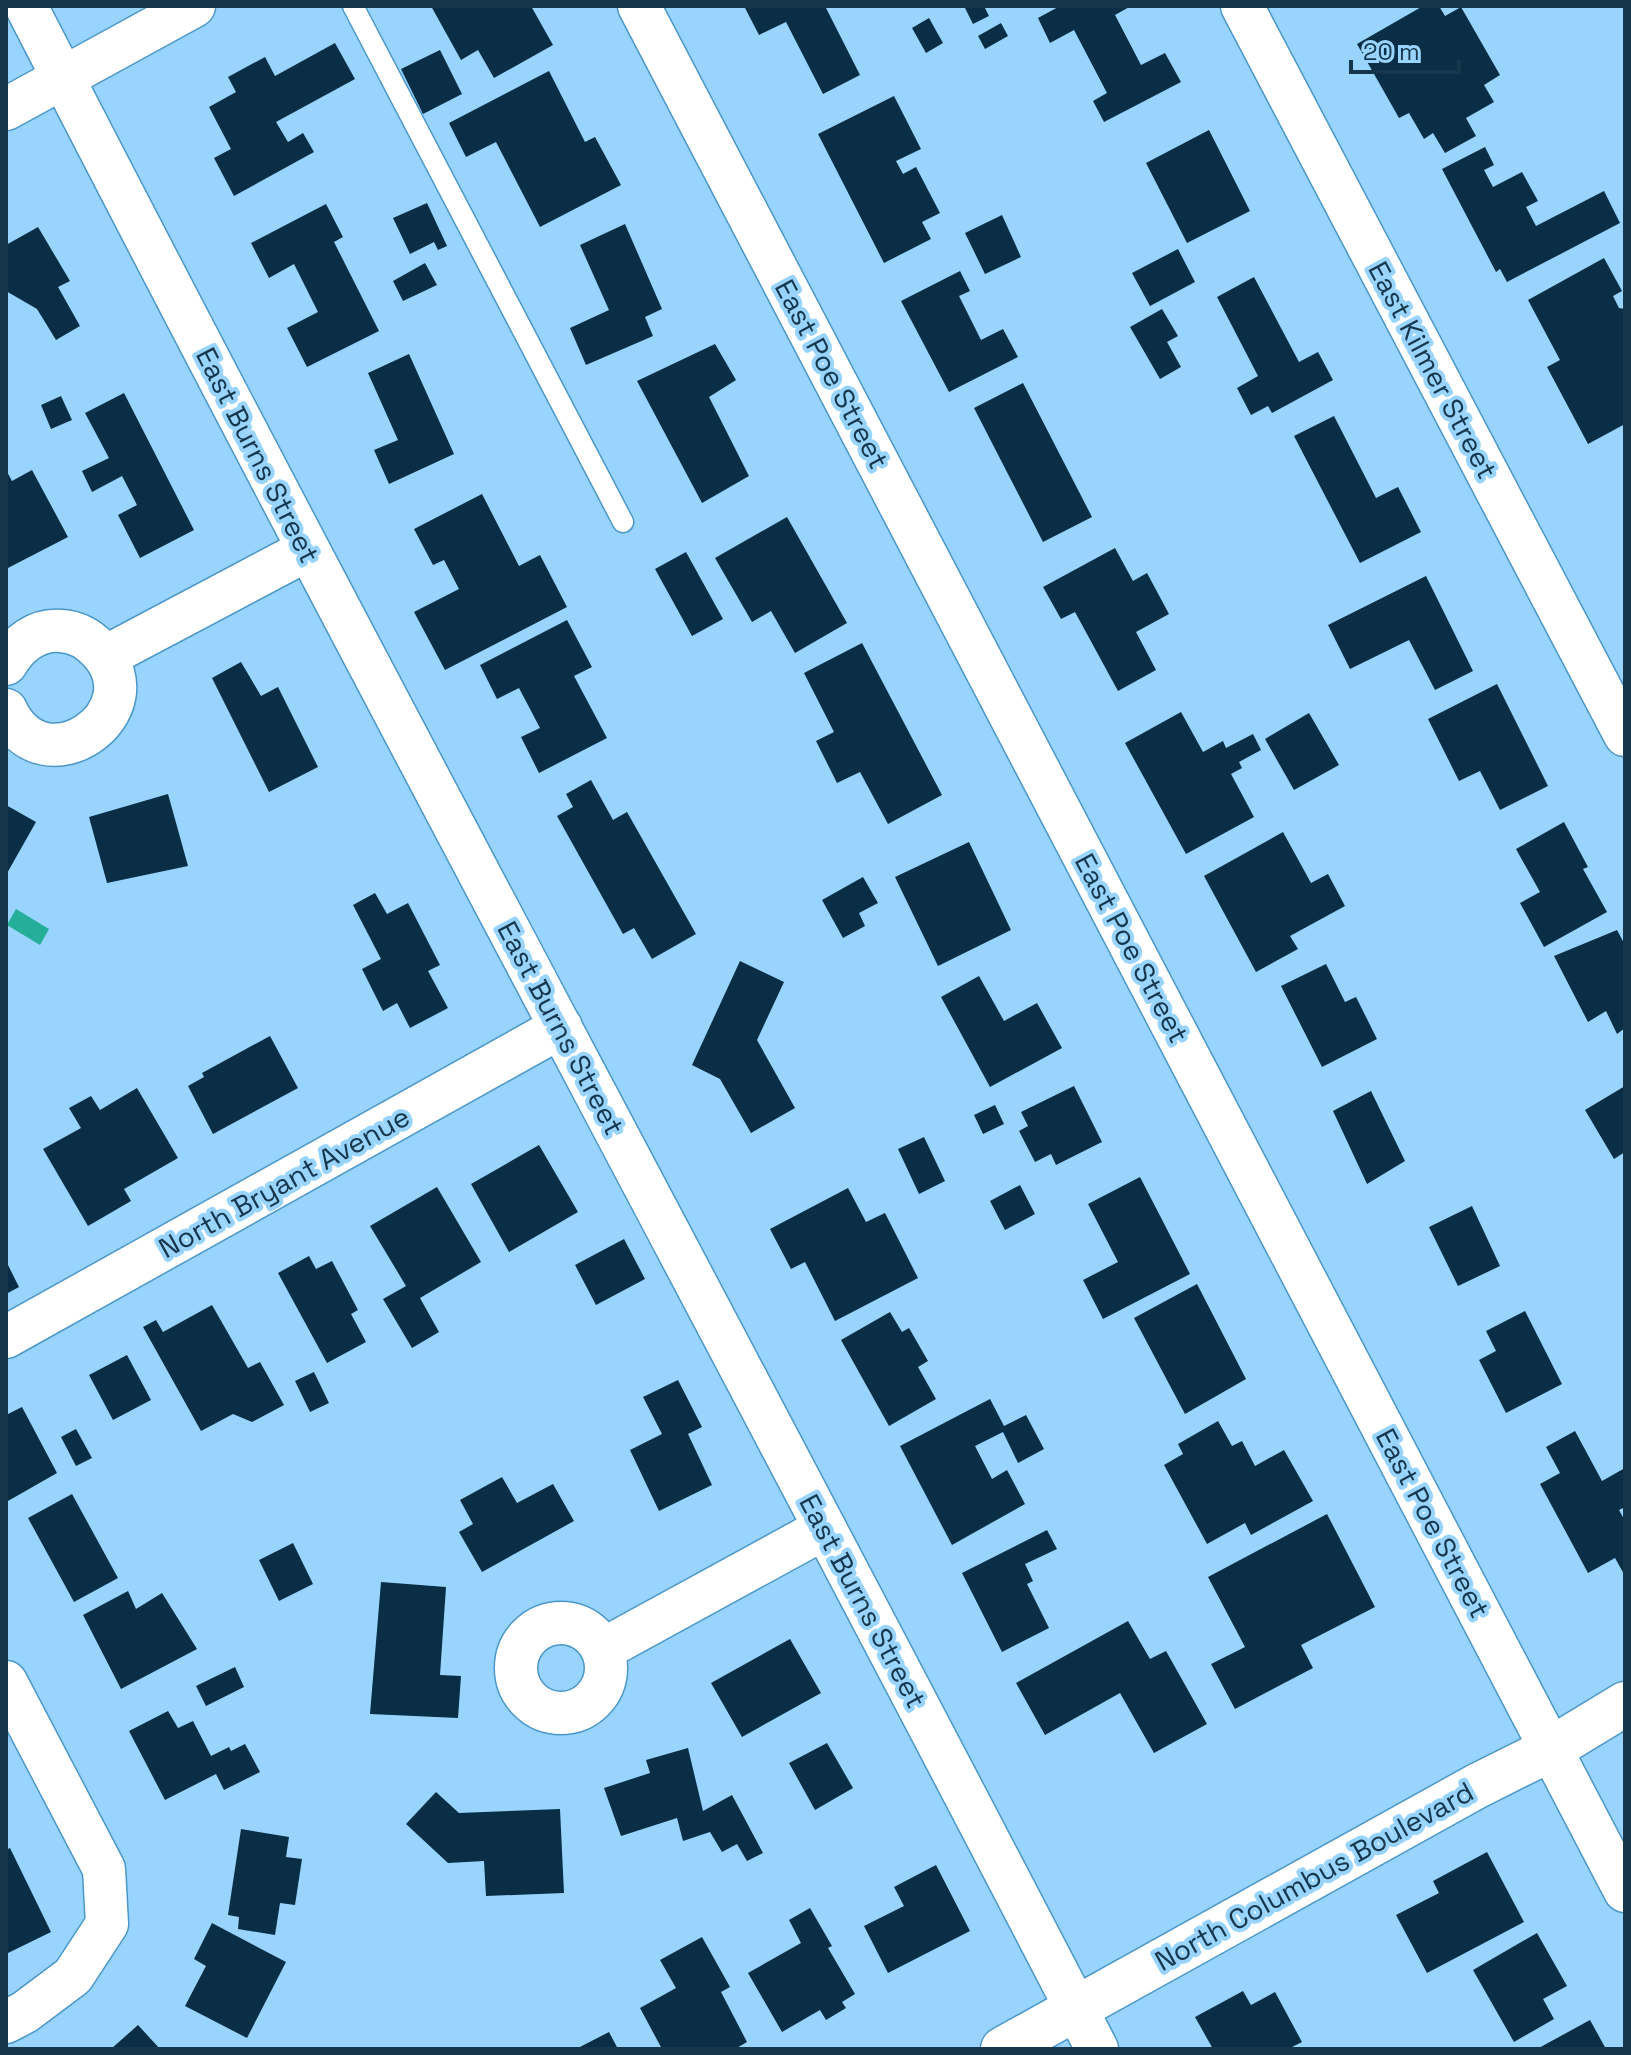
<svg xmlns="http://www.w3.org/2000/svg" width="1631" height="2055" font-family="'Space Grotesk',sans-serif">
	<rect width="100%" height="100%" fill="#98d4fe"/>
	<path fill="#25ae99" d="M16 909 49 929 40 945 7 925Z"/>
	<path fill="#092e45" d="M431 6H531L553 45 494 78 478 50 461 60Z
		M744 6H825L860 75 823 94 786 22 759 35Z
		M964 6H984L989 16 973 24Z
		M1060 6H1131L1115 15 1141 65 1165 53 1181 82 1104 122 1093 101 1107 93 1074 30 1050 43 1038 18Z
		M1423 6H1439L1445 16 1461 7 1500 75 1484 85 1494 102 1466 118 1476 136 1445 153 1433 133 1424 139 1409 113 1399 118 1357 44Z
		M929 18 943 43 926 53 912 28Z
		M1001 23 1008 36 985 49 978 36Z
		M335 43 355 79 276 122 288 142 303 133 314 152 234 196 214 158 231 149 209 107 236 92 228 77 265 57 275 76Z
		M440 50 462 94 423 114 401 69Z
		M549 71 585 142 595 137 621 185 540 227 496 142 466 157 449 123Z
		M894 96 921 149 896 161 903 174 916 167 940 213 922 222 931 239 884 263 818 134Z
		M1209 130 1250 211 1187 243 1146 163Z
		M1485 147 1494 165 1484 170 1493 187 1522 172 1538 201 1526 207 1536 226 1604 191 1620 223 1507 282 1500 269 1496 272 1442 169Z
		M427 203 447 246 438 250 434 242 410 254 393 218Z
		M326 204 343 237 334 242 379 331 307 367 287 328 318 312 294 264 269 278 251 243Z
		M1002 215 1021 257 985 274 965 233Z
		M625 224 662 309 645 317 653 336 586 365 570 328 609 310 580 245Z
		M38 227 70 281 58 287 80 326 56 340 37 309 6 291V245Z
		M1178 249 1195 282 1150 306 1132 273Z
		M1604 258 1622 291 1613 296 1619 308 1625 309V424L1588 444 1547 367 1560 360 1528 300Z
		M425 263 437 285 403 301 393 281Z
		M960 271 970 291 959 296 981 340 1003 329 1018 357 949 392 901 301Z
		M1254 277 1299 362 1318 352 1333 380 1272 413 1268 406 1251 415 1237 388 1258 376 1217 297Z
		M1162 309 1178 336 1167 342 1181 367 1160 379 1130 327Z
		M715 344 736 380 709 397 749 476 702 503 637 381Z
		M409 354 454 454 389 484 374 450 398 440 368 373Z
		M1023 383 1092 517 1043 542 974 408Z
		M124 393 194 530 140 558 118 515 137 505 122 476 92 492 82 471 109 458 85 413Z
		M61 396 72 420 51 429 41 405Z
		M1334 416 1376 498 1398 487 1421 532 1360 563 1294 436Z
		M6 470 12 481 32 470 68 537 6 569Z
		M482 494 519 566 540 555 567 607 445 670 414 612 459 589 444 560 433 565 414 529Z
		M787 517 847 623 795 653 771 611 752 622 715 558Z
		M1115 548 1133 581 1147 573 1169 614 1136 632 1156 670 1118 691 1075 612 1061 619 1043 587Z
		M686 552 723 619 692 636 655 569Z
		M1426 576 1473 671 1435 690 1409 640 1350 669 1328 625Z
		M567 620 592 667 574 676 607 738 539 773 521 737 540 728 519 688 497 699 480 665Z
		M862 643 942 795 888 824 860 772 837 783 816 741 834 732 804 673Z
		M241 662 261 696 278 687 318 767 269 792 212 678Z
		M1497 684 1548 786 1500 810 1480 771 1459 781 1428 719Z
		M1181 712 1203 752 1223 741 1226 748 1253 734 1261 750 1239 762 1242 768 1231 774 1254 817 1186 854 1125 743Z
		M1309 713 1339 765 1294 790 1265 739Z
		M591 780 613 820 627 812 696 934 652 959 634 928 623 934 557 816 573 807 566 794Z
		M168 794 188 866 107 883 89 817Z
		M6 805 36 822 6 875Z
		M1564 822 1588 867 1583 869 1607 912 1544 947 1520 903 1540 892 1516 849Z
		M1283 832 1311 883 1328 874 1345 906 1290 936 1298 949 1256 972 1204 876Z
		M969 842 1011 930 938 966 895 877Z
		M863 877 878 903 859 913 865 926 843 938 822 900Z
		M375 893 387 914 408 903 440 965 428 971 448 1008 410 1028 397 1003 383 1011 362 969 381 959 353 905Z
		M1617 930 1625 945V1028L1617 1034 1606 1011 1588 1022 1554 956Z
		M740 961 784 982 757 1040 795 1108 751 1133 720 1079 692 1065Z
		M1326 964 1345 1002 1356 997 1377 1039 1322 1067 1281 986Z
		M979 976 1004 1021 1037 1003 1062 1048 990 1087 941 997Z
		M270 1036 298 1088 213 1134 188 1086 204 1077 202 1073Z
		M1074 1086 1102 1142 1056 1165 1051 1154 1035 1162 1019 1131 1028 1126 1021 1112Z
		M1625 1086V1152L1614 1159 1585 1110Z
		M137 1088 178 1158 124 1189 131 1201 88 1226 43 1149 81 1128 69 1108 91 1096 100 1110Z
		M1371 1091 1405 1161 1367 1184 1333 1111Z
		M995 1105 1004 1124 983 1134 974 1115Z
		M924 1137 945 1181 919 1194 898 1149Z
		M539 1145 578 1212 509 1252 471 1184Z
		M1140 1177 1190 1274 1103 1319 1083 1280 1118 1262 1088 1204Z
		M1020 1185 1035 1214 1005 1230 990 1201Z
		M437 1187 481 1262 420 1298 439 1332 412 1348 383 1299 406 1286 370 1226Z
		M848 1188 866 1222 885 1213 918 1278 835 1321 805 1262 791 1269 770 1229Z
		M1472 1206 1500 1266 1458 1286 1429 1227Z
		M624 1239 645 1279 596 1305 575 1265Z
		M309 1256 316 1269 332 1261 358 1310 351 1314 366 1342 327 1363 278 1273Z
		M6 1261 19 1287 6 1294Z
		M1197 1284 1246 1379 1185 1414 1134 1318Z
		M212 1305 248 1368 260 1362 284 1405 252 1422 233 1414 201 1431 143 1327 156 1320 163 1332Z
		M1525 1311 1562 1384 1506 1413 1479 1360 1496 1351 1486 1331Z
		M890 1312 902 1332 909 1328 928 1361 918 1367 936 1399 889 1426 841 1340Z
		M127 1355 151 1400 113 1420 89 1375Z
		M314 1372 329 1403 310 1412 295 1381Z
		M678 1380 702 1427 688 1434 712 1485 659 1511 630 1450 662 1434 643 1397Z
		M990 1399 1004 1426 1026 1415 1044 1449 1018 1463 1003 1432 975 1446 992 1479 1007 1470 1025 1504 952 1545 900 1446Z
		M22 1407 57 1473 8 1501 6 1415Z
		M1218 1421 1232 1446 1242 1441 1255 1466 1284 1450 1313 1501 1251 1535 1245 1523 1207 1544 1164 1465 1183 1454 1178 1444Z
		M76 1429 92 1458 76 1466 61 1437Z
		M1575 1431 1602 1481 1625 1468V1507L1619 1510 1625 1521V1576L1615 1558 1588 1573 1540 1484 1560 1473 1546 1447Z
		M502 1477 517 1503 553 1484 574 1521 482 1572 459 1532 473 1524 460 1500Z
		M72 1494 118 1578 74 1602 28 1518Z
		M1327 1514 1375 1607 1301 1645 1313 1668 1235 1709 1211 1664 1245 1647 1208 1577Z
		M1047 1530 1057 1549 1025 1564 1033 1581 1027 1584 1049 1628 1002 1652 962 1573Z
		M293 1543 313 1584 279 1601 259 1560Z
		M381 1582 446 1587 440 1675 461 1676 458 1718 370 1714Z
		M128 1591 136 1609 162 1593 197 1649 121 1689 83 1615Z
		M1128 1621 1150 1659 1166 1651 1207 1724 1154 1753 1120 1693 1045 1735 1016 1683Z
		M790 1639 821 1693 742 1737 711 1683Z
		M235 1667 244 1687 206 1706 196 1686Z
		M168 1711 178 1728 193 1721 211 1756 229 1747 231 1751 245 1744 260 1772 224 1790 216 1774 165 1800 129 1731Z
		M827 1743 853 1788 815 1810 789 1763Z
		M688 1748 703 1811 732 1795 763 1853 747 1861 737 1844 722 1852 710 1832 683 1841 677 1818 621 1836 604 1788 650 1773 646 1760Z
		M436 1792 459 1813 560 1809 564 1893 486 1896 484 1861 448 1863 406 1824Z
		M241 1829 289 1837 286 1857 302 1859 295 1905 280 1903 275 1935 238 1929 239 1917 228 1915Z
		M10 1848 51 1932 6 1954V1850Z
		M1487 1852 1524 1922 1427 1973 1396 1915 1439 1893 1433 1881Z
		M936 1865 970 1931 888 1973 864 1926 904 1906 894 1887Z
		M810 1908 832 1946 828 1948 855 1994 842 2002 846 2008 826 2020 820 2010 782 2032 748 1973 801 1943 789 1920Z
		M212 1923 286 1962 247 2038 185 2006 206 1966 194 1959Z
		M1537 1933 1567 1986 1543 1999 1554 2019 1514 2042 1473 1970Z
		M702 1937 730 1987 721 1992 747 2042 735 2049H662L640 2008 676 1988 660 1960Z
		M1243 1991 1251 2005 1275 1992 1302 2042 1288 2049H1213L1195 2017Z
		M1590 2020 1606 2049H1537Z
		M138 2025 160 2049H111Z
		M609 2032 618 2049H576Z"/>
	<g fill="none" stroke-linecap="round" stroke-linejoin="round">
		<g stroke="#4b97c9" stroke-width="23">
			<path id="service" d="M353 6 623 522"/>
		</g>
		<g stroke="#4b97c9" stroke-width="45">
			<path id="minor" d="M26 6C377 690 744 1366 1097 2049
				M639 6 1625 1891
				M1242 6 1625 735
				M6 109 194 6
				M105 657 307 550
				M6 664C18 644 36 629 61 631 76 632 89 639 99 650 157 711 44 792 6 710
				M6 1337 561 1027
				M516 1668a45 45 0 1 1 90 0a45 45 0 1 1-90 0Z
				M602 1650 825 1528
				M6 1682 104 1869 107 1924 73 1976 25 2012 6 2022"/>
		</g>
		<g stroke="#4b97c9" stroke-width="47">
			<path id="tertiary" d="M1003 2049 1477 1786 1551 1749 1625 1704"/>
		</g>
		<use href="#service" stroke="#fff" stroke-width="20"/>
		<use href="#minor" stroke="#fff" stroke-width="42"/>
		<use href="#tertiary" stroke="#fff" stroke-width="44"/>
	</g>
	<g text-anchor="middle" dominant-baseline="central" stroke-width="8" stroke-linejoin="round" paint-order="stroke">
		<g font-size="28" fill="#16364b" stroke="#98d4fe">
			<text transform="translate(1433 370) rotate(62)">East Kilmer Street</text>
			<text transform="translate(832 374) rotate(62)">East Poe Street</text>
			<text transform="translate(258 455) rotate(63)">East Burns Street</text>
			<text transform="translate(1132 948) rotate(62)">East Poe Street</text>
			<text transform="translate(561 1028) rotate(62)">East Burns Street</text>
			<text transform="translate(284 1182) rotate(-29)">North Bryant Avenue</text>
			<text transform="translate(1433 1523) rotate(62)">East Poe Street</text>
			<text transform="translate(863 1601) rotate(62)">East Burns Street</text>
			<text transform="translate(1314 1876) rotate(-29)">North Columbus Boulevard</text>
		</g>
	</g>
	<rect width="1631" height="2055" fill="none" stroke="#16364b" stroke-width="16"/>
	<path d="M1351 60v12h108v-12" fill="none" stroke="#16364b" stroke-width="4"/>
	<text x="1363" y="60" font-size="24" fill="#16364b" stroke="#98d4fe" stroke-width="6" paint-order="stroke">20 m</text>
</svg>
